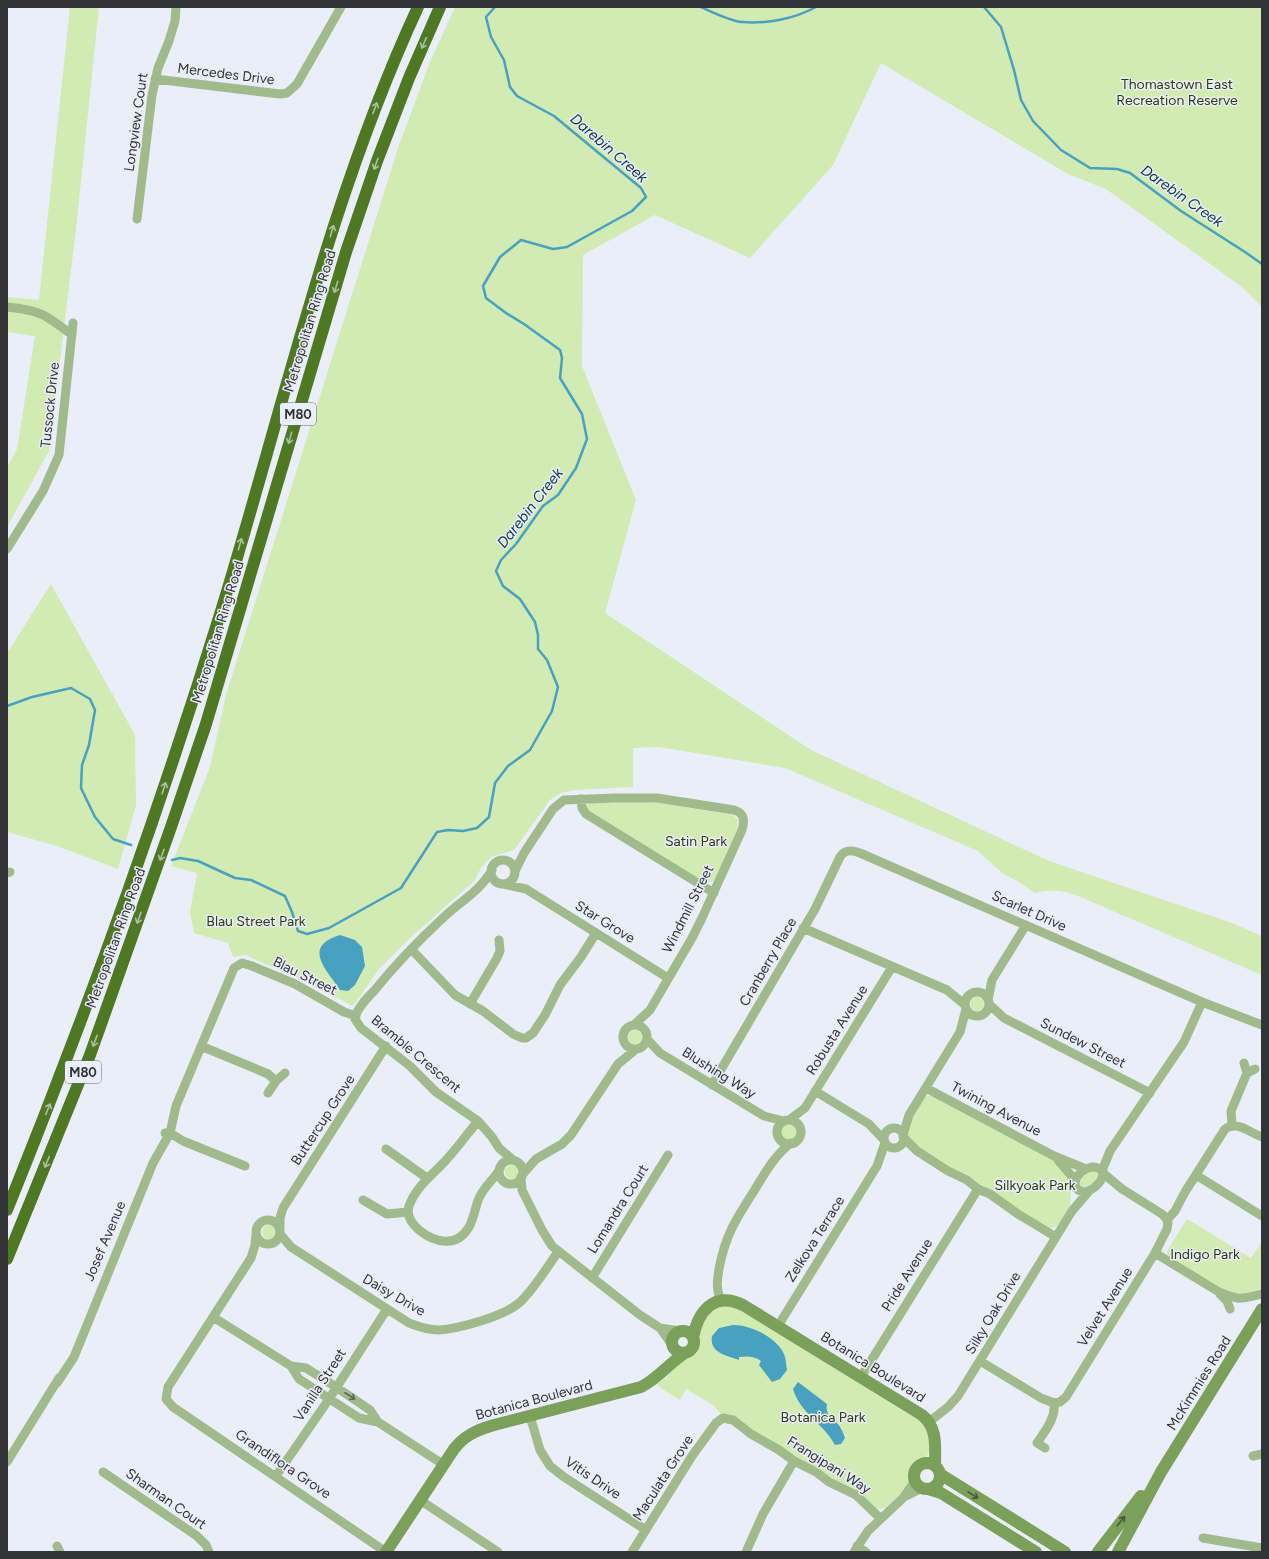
<svg xmlns="http://www.w3.org/2000/svg" width="1269" height="1559" font-family="Figtree,sans-serif">
	<rect width="100%" height="100%" fill="#e9eef8"/>
	<path fill="#d1ebb2" d="M70 7H99L76 229 49 451 7 527V468L17 449 35 336 7 332V297L39 300Z
		M455 7H1262V318L1260 316 1262 307 1242 287 1106 189 1068 174 881 63 833 165 750 258 655 215 583 255 582 366 636 500 605 613 811 750 1049 861 1232 923 1262 936V975L1078 896C1061 890 1053 889 1035 893L1019 882 1002 873 978 851 785 768 659 747 633 748V787L574 790 561 793 550 800 514 850 491 857 481 868 474 881 408 940 379 969 353 1006 298 978 245 955 233 957 228 943 194 933 190 912 197 873 171 866 210 767 226 695 399 145 430 62Z
		M51 584 135 735 136 805 118 869 57 846 7 832V653Z
		M638 802 659 803 733 815 738 820 737 829 714 881 706 883 586 809V805L590 803Z
		M970 1004a7 7 0 1 1 14 0a7 7 0 1 1-14 0Z
		M628 1037a7 7 0 1 1 14 0a7 7 0 1 1-14 0Z
		M929 1096 935 1097 1055 1161 1070 1178 1071 1188 1070 1207 1057 1226 1048 1229 1007 1204 993 1190 979 1184 970 1176 950 1168 915 1146 908 1136 909 1124 920 1104 925 1097Z
		M781 1132a8 8 0 1 1 16 0a8 8 0 1 1-16 0Z
		M505 1172a7 7 0 1 1 14 0a7 7 0 1 1-14 0Z
		M1094 1171 1099 1174C1095 1181 1091 1187 1081 1187L1079 1181 1084 1174Z
		M1187 1219 1251 1258 1262 1241V1288L1244 1294 1227 1292 1168 1256 1167 1251Z
		M262 1232a7 7 0 1 1 14 0a7 7 0 1 1-14 0Z
		M723 1305 734 1306 910 1415H913L928 1428 930 1447 929 1452 925 1459 915 1468 912 1479 906 1489 886 1507 880 1509 875 1508C828 1477 780 1450 734 1417L730 1415H722L713 1405 686 1389 680 1400 662 1389 657 1384 667 1377 672 1370 692 1351 697 1344 698 1332 711 1310Z"/>
	<path fill="#48a1c1" d="M340 935 355 940 362 947 365 966 355 985 348 991 340 990C327 970 301 947 340 935Z
		M733 1325C751 1325 776 1337 784 1354 786 1359 786 1365 787 1370L780 1379 772 1382 759 1365 761 1361C754 1356 748 1356 739 1357V1360C727 1356 709 1353 712 1336L719 1328Z
		M798 1382 827 1404C825 1414 831 1417 837 1423 841 1427 843 1433 845 1438L841 1444 835 1445C824 1424 800 1413 793 1389Z"/>
	<g fill="none" stroke-linecap="round" stroke-linejoin="round">
		<path stroke="#48a1c1" stroke-width="2.5" d="M701 7C712 12 730 21 742 22 767 24 794 19 816 7
			M984 7 1001 27 1014 70 1021 100 1033 121 1061 150 1090 168 1117 169 1130 173 1181 211 1245 252 1262 264
			M7 706 32 697 71 688 90 699 95 710 89 745 82 765 81 788 95 817 113 839 131 845
			M172 860 180 858 198 861 235 878 251 880 285 896 292 912 298 931 307 934 329 928 401 888 437 832 448 830 463 831 477 828 489 817 495 783 508 766 530 750 552 711 558 687 547 660 538 649V635L535 622 520 599 503 586 496 571 501 560 516 544 543 506 558 495 576 468 587 439 582 414 560 378 562 358 560 350 524 324 506 313 486 298 483 286 500 257 521 240 553 249 567 247 632 211 646 197 641 188 554 116 517 96 510 87 504 60 491 37 486 17 495 7"/>
		<path stroke="#a0ba8c" stroke-width="9" d="M155 79 280 94 287 93 297 84 341 7
			M137 219 152 95 158 68 169 41 175 21 176 7
			M7 307C40 310 46 315 72 335
			M7 549 43 491 59 455 73 323
			M581 799 582 808 586 814 714 893
			M491 872a12 12 0 1 1 24 0a12 12 0 1 1-24 0Z
			M492 870C481 890 460 902 444 917 419 940 395 965 374 991 367 998 356 1009 355 1019L361 1028 410 1066 436 1092 478 1121 492 1137 499 1148 513 1160
			M515 871 524 853 553 809 564 800 615 798H657L734 810C744 813 745 820 742 830L702 918 692 938 650 1010 634 1025
			M7 873 10 872
			M503 884 526 889 668 978
			M803 928 947 990 965 1005
			M411 949 455 995 483 1011 513 1034 522 1038H526L533 1033 545 1015 560 985 581 957 596 933
			M965 1004a12 12 0 1 1 24 0a12 12 0 1 1-24 0Z
			M988 1000 992 980 1026 925
			M470 1004 497 958 500 951 499 940
			M989 1004 1004 1018 1150 1093
			M623 1037a12 12 0 1 1 24 0a12 12 0 1 1-24 0Z
			M647 1039 660 1053 764 1116 784 1121
			M201 1046 268 1074 276 1081
			M1244 1063 1247 1073 1255 1069
			M712 1085 815 909 840 857C845 849 852 850 860 853L1202 1002 1262 1025
			M926 1088 1054 1156 1086 1169
			M815 1091 869 1124 884 1140
			M268 1093 276 1081 285 1073
			M789 1120 805 1108 892 967
			M777 1132a12 12 0 1 1 24 0a12 12 0 1 1-24 0Z
			M478 1121C468 1133 458 1147 447 1159 434 1174 416 1186 409 1206 406 1216 412 1224 419 1230 435 1243 457 1248 469 1227 474 1218 475 1208 479 1198 484 1187 494 1179 500 1169
			M1232 1125 1231 1111 1247 1073
			M884 1138a10 10 0 1 1 20 0a10 10 0 1 1-20 0Z
			M165 1133H170L183 1141 245 1166
			M903 1135 909 1115 960 1032 966 1009
			M903 1137 917 1151 948 1171 967 1180 978 1189 990 1194 1018 1214 1056 1237
			M386 1149 427 1178
			M1058 1160 1075 1180
			M499 1172a12 12 0 1 1 24 0a12 12 0 1 1-24 0Z
			M1092 1167C1121 1168 1083 1207 1075 1185 1075 1175 1083 1169 1092 1167Z
			M1102 1171 1110 1151 1184 1042 1202 1002
			M522 1175 536 1159 562 1144 571 1135 618 1064 635 1050
			M1196 1175 1262 1216
			M521 1177 522 1190 542 1230 552 1246 640 1315 660 1328 672 1345
			M363 1200 387 1214 408 1212
			M256 1232a12 12 0 1 1 24 0a12 12 0 1 1-24 0Z
			M1167 1220 1175 1211 1185 1192 1225 1129C1237 1120 1250 1133 1262 1137
			M280 1228V1218L283 1208 386 1046
			M280 1234 291 1247 409 1323C419 1327 428 1330 439 1330 458 1329 504 1316 519 1303 533 1291 547 1267 558 1252
			M256 1235 255 1245 251 1258 168 1387 166 1399 173 1407 386 1552
			M1155 1253 1219 1292C1241 1301 1240 1299 1262 1294
			M592 1278 668 1155
			M1220 1294 1227 1301 1230 1309
			M721 1301C716 1290 717 1281 719 1269 725 1236 736 1219 754 1191 765 1173 774 1156 791 1143
			M213 1317 291 1366 306 1368 336 1387 370 1410 378 1422
			M778 1326 877 1166 885 1143
			M660 1328 680 1331
			M980 1361 1041 1398 1054 1403
			M291 1366 299 1379 359 1418 378 1422 444 1465
			M861 1377 978 1189
			M57 1383 74 1357 153 1163 170 1133 176 1106 234 968 242 963 252 966 295 984 344 1012 356 1016
			M530 1416 540 1450 550 1466 564 1477 646 1530
			M929 1422 948 1407 958 1396 1072 1211 1089 1191
			M1045 1448 1037 1443C1045 1431 1056 1418 1054 1403L1060 1402 1066 1397 1155 1253 1167 1229 1168 1223 1166 1218 1162 1214 1122 1189 1103 1173
			M1253 1456 1262 1454
			M7 1462 59 1378
			M103 1472 197 1536 206 1545 209 1552
			M276 1476 329 1399 387 1309
			M906 1496 922 1488
			M420 1500 498 1552
			M1203 1538 1262 1548
			M57 1546 60 1552
			M857 1546 866 1552
			M632 1552 692 1456 716 1423 723 1418 733 1420 751 1434 779 1450 794 1461 816 1472 829 1482 856 1495 880 1518
			M746 1552 763 1514 794 1461
			M854 1552 868 1531 903 1498 915 1481"/>
		<path stroke="#7aa05a" stroke-width="12" d="M672 1342a11 11 0 1 1 22 0a11 11 0 1 1-22 0Z
			M693 1338C698 1311 714 1291 743 1305L922 1415C938 1428 935 1446 935 1466
			M914 1476a13 13 0 1 1 26 0a13 13 0 1 1-26 0Z
			M940 1474 1065 1552
			M928 1489 941 1493 1036 1552
			M386 1552 454 1449C465 1435 477 1430 494 1425L641 1387C659 1378 669 1363 685 1353
			M1098 1552 1141 1496
			M1118 1552 1161 1472 1262 1309"/>
		<path stroke="#4e7922" stroke-width="12" d="M7 1210C87 1012 159 812 222 608 284 406 329 199 418 7
			M7 1259 90 1055 171 827 206 724 346 252 377 161 409 78 440 7"/>
	</g>
	<defs><path id="oneway-shaft" d="M-6 0H5M1.5-3L5.5 0L1.5 3" fill="none" stroke-width="1.6" stroke-linecap="round" stroke-linejoin="round"/></defs>
	<g stroke="#abbfa2">
		<use href="#oneway-shaft" transform="translate(424 43) rotate(114)"/>
		<use href="#oneway-shaft" transform="translate(375 108) rotate(-69)"/>
		<use href="#oneway-shaft" transform="translate(376 164) rotate(109)"/>
		<use href="#oneway-shaft" transform="translate(332 231) rotate(-73)"/>
		<use href="#oneway-shaft" transform="translate(336 287) rotate(107)"/>
		<use href="#oneway-shaft" transform="translate(290 438) rotate(106)"/>
		<use href="#oneway-shaft" transform="translate(240 544) rotate(-74)"/>
		<use href="#oneway-shaft" transform="translate(164 788) rotate(-72)"/>
		<use href="#oneway-shaft" transform="translate(162 855) rotate(109)"/>
		<use href="#oneway-shaft" transform="translate(139 918) rotate(110)"/>
		<use href="#oneway-shaft" transform="translate(95 1041) rotate(110)"/>
		<use href="#oneway-shaft" transform="translate(48 1109) rotate(-68)"/>
		<use href="#oneway-shaft" transform="translate(47 1162) rotate(112)"/>
	</g>
	<use stroke="#5d6959" href="#oneway-shaft" transform="translate(350 1396) rotate(33)"/>
	<g stroke="#475442">
		<use href="#oneway-shaft" transform="translate(973 1495) rotate(32)"/>
		<use href="#oneway-shaft" transform="translate(1121 1521) rotate(-51)"/>
	</g>
	<g text-anchor="middle" dominant-baseline="central" stroke-width="3" stroke-linejoin="round" paint-order="stroke">
		<g fill="#e9eef8" stroke="#686b71" stroke-width="1">
			<rect x="280" y="403" width="36" height="22" rx="3"/>
			<rect x="65" y="1061" width="36" height="22" rx="3"/>
		</g>
		<g font-size="13" font-weight="bold" fill="#313337">
			<text x="298" y="414">M80</text>
			<text x="83" y="1072">M80</text>
		</g>
		<g font-size="14" fill="#313337" stroke="#e9eef8">
			<text transform="translate(226 74) rotate(7)">Mercedes Drive</text>
			<text transform="translate(136 122) rotate(-82)">Longview Court</text>
			<text transform="translate(310 321) rotate(-73)">Metropolitan Ring Road</text>
			<text transform="translate(50 405) rotate(-84)">Tussock Drive</text>
			<text transform="translate(218 632) rotate(-73)">Metropolitan Ring Road</text>
			<text transform="translate(688 909) rotate(-63)">Windmill Street</text>
			<text transform="translate(1029 911) rotate(24)">Scarlet Drive</text>
			<text transform="translate(605 922) rotate(32)">Star Grove</text>
			<text transform="translate(116 938) rotate(-70)">Metropolitan Ring Road</text>
			<text transform="translate(768 962) rotate(-60)">Cranberry Place</text>
			<text transform="translate(305 976) rotate(26)">Blau Street</text>
			<text transform="translate(837 1030) rotate(-58)">Robusta Avenue</text>
			<text transform="translate(1083 1043) rotate(27)">Sundew Street</text>
			<text transform="translate(416 1054) rotate(40)">Bramble Crescent</text>
			<text transform="translate(719 1073) rotate(32)">Blushing Way</text>
			<text transform="translate(996 1109) rotate(28)">Twining Avenue</text>
			<text transform="translate(323 1120) rotate(-57)">Buttercup Grove</text>
			<text transform="translate(618 1209) rotate(-58)">Lomandra Court</text>
			<text transform="translate(815 1239) rotate(-58)">Zelkova Terrace</text>
			<text transform="translate(105 1241) rotate(-67)">Josef Avenue</text>
			<text transform="translate(907 1275) rotate(-58)">Pride Avenue</text>
			<text transform="translate(394 1295) rotate(30)">Daisy Drive</text>
			<text transform="translate(1105 1307) rotate(-58)">Velvet Avenue</text>
			<text transform="translate(993 1313) rotate(-59)">Silky Oak Drive</text>
			<text transform="translate(873 1367) rotate(32)">Botanica Boulevard</text>
			<text transform="translate(1199 1383) rotate(-58)">McKimmies Road</text>
			<text transform="translate(320 1385) rotate(-57)">Vanilla Street</text>
			<text transform="translate(534 1400) rotate(-15)">Botanica Boulevard</text>
			<text transform="translate(283 1464) rotate(34)">Grandiflora Grove</text>
			<text transform="translate(829 1465) rotate(32)">Frangipani Way</text>
			<text transform="translate(593 1478) rotate(34)">Vitis Drive</text>
			<text transform="translate(663 1478) rotate(-57)">Maculata Grove</text>
			<text transform="translate(166 1499) rotate(35)">Sharman Court</text>
		</g>
		<g font-size="14" fill="#2b3d0b" stroke="#e9eef8">
			<text x="1177" y="84">Thomastown East<tspan x="1177" dy="16">Recreation Reserve</tspan></text>
			<text x="696" y="841">Satin Park</text>
			<text x="256" y="921">Blau Street Park</text>
			<text x="1035" y="1185">Silkyoak Park</text>
			<text x="1205" y="1254">Indigo Park</text>
			<text x="823" y="1417">Botanica Park</text>
		</g>
		<g font-size="15" font-style="italic" fill="#0e3745" stroke="#e9eef8">
			<text transform="translate(609 148) rotate(41)">Darebin Creek</text>
			<text transform="translate(1182 196) rotate(35)">Darebin Creek</text>
			<text transform="translate(530 508) rotate(-52)">Darebin Creek</text>
		</g>
	</g>
	<rect width="1269" height="1559" fill="none" stroke="#313337" stroke-width="16"/>
</svg>
